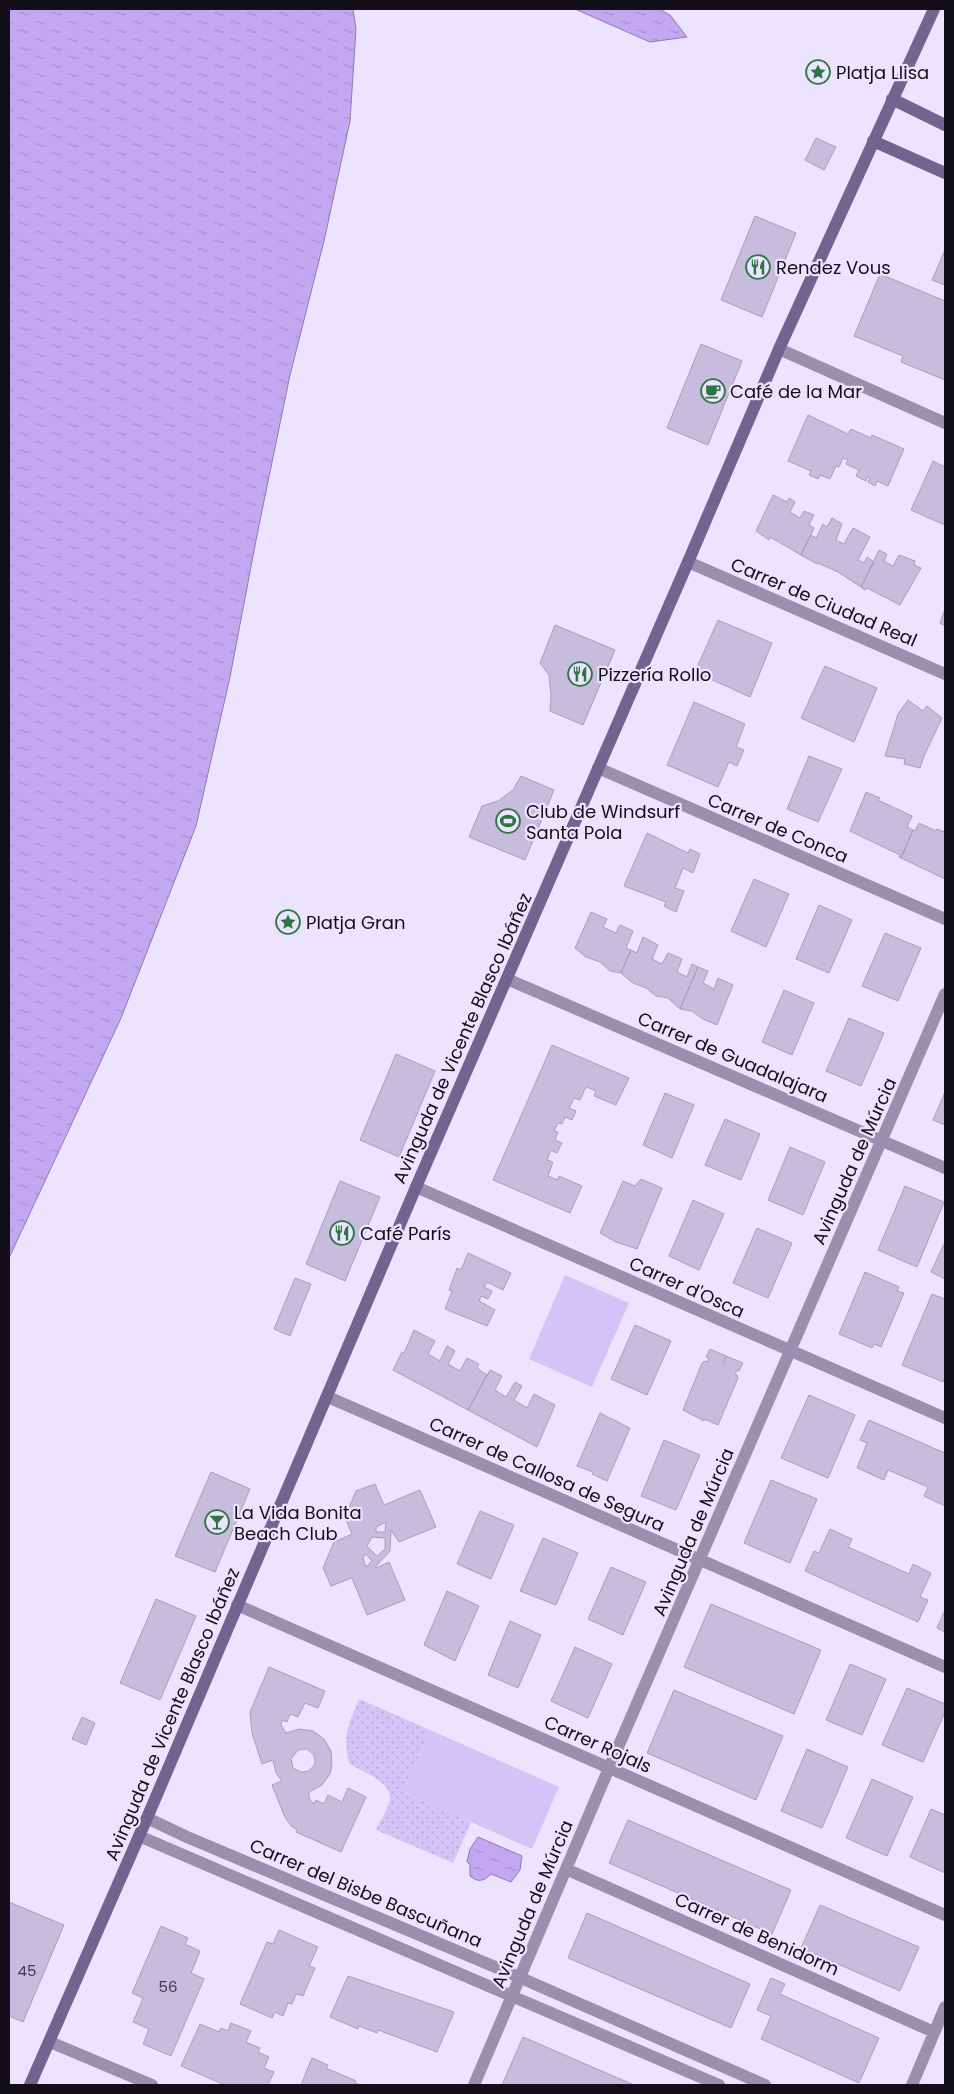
<svg xmlns="http://www.w3.org/2000/svg" width="954" height="2094" font-family="Poppins,sans-serif">
	<defs>
		<pattern id="park-dots" width="8" height="8" patternUnits="userSpaceOnUse" patternTransform="scale(1.25)"><rect width="8" height="8" fill="#d4c3f6"/><path d="M2 2h.1M6 6h.1" fill="none" stroke="#b5a6d2" stroke-width="1.8" stroke-linecap="round"/></pattern>
		<pattern id="water-ripples" width="26" height="14" patternUnits="userSpaceOnUse" patternTransform="scale(1.25)"><rect width="26" height="14" fill="#c2a8f1"/><path d="M2 4q2-2 4 0t4 0M15 11q2-2 4 0t4 0" fill="none" stroke="#a68fce"/></pattern>
	</defs>
	<rect width="100%" height="100%" fill="#ece3ff"/>
	<path fill="#d4c3f6" d="M565 1275 629 1303 592 1387 529 1359Z
		M430 1730 559 1787 532 1849 403 1792Z"/>
	<path fill="url(#park-dots)" d="M359 1699 430 1730 403 1792 471 1822 453 1863 376 1830C380 1821 388 1809 390 1800 392 1781 362 1772 350 1764 341 1737 349 1724 359 1699Z"/>
	<path fill="url(#water-ripples)" stroke="#8e7ab0" d="M9 9H353L356 29 350 121 324 241 290 375 257 535 230 677 196 826 121 1018 9 1258Z
		M575 9H659L670 15 687 37 650 42Z
		M478 1837 522 1856 520 1870 511 1882 491 1874C484 1881 478 1883 470 1876V1864L467 1862 470 1849Z"/>
	<path fill="#c7bcdd" stroke="#a89dbe" fill-rule="evenodd" d="M816 138 836 147 824 170 805 160Z
		M755 216 796 233 762 317 721 300Z
		M945 250V285L932 280Z
		M880 274 945 301V380L901 362 903 356 854 336Z
		M701 344 742 361 708 445 667 428Z
		M808 415 848 434 851 429 871 438 872 435 904 449 888 486 877 481 875 486 868 482 870 478 867 477 866 481 856 476 859 470 846 464 848 460 843 458 839 467 836 466 830 479 820 475 818 479 809 475 811 471 788 461Z
		M933 461 945 467V525L911 510Z
		M773 495 787 502 789 498 795 502 790 512 800 518 804 511 814 515 809 525 814 528 801 555 770 537 769 540 756 531Z
		M832 518 842 524 836 540 844 544 853 528 870 537 858 560 864 563 867 557 874 562 861 587 838 572 818 563 817 564 801 555 811 535 816 538 823 524 827 527Z
		M879 550 887 554 884 561 893 566 899 555 915 561 914 565 921 568 900 605 867 588 865 590 861 587Z
		M945 609V626L940 623Z
		M718 620 772 643 750 697 695 672Z
		M555 625 615 650 583 725 550 711 551 696 549 675 540 663Z
		M825 666 877 688 854 742 801 718Z
		M908 700 923 711 927 706 942 718 924 756 920 768 904 764 905 759 885 756 898 714Z
		M694 702 745 724 736 747 744 750 737 766 729 762 718 787 667 765Z
		M809 756 842 769 818 822 787 809Z
		M521 776 554 790 525 860 469 837 482 806 498 801 513 790Z
		M866 792 880 798 878 800 912 816 907 827 913 830 901 858 899 857 900 855 850 831Z
		M919 823 936 831 937 829 945 832V879L901 858 913 830 915 831Z
		M647 833 688 853 690 849 700 854 693 873 683 868 675 888 684 891 676 912 664 906 666 902 624 886Z
		M754 879 789 894 766 947 731 931Z
		M819 905 852 920 829 973 796 959Z
		M591 912 607 919 603 927 616 933 620 925 633 931 626 948 631 950 621 973 610 971 600 962 586 957 575 948Z
		M885 933 921 948 898 1001 862 986Z
		M643 937 658 945 652 959 662 964 668 953 682 959 677 972 687 977 692 964 698 967 680 1009 668 998 656 996 646 988 633 983 621 973 631 950 637 953Z
		M698 967 708 971 703 983 714 989 718 978 733 985 717 1025 703 1019 692 1011 680 1009Z
		M784 990 814 1003 792 1055 762 1042Z
		M849 1018 884 1033 861 1086 826 1071Z
		M552 1045 629 1078 616 1105 594 1096 596 1091 586 1087 580 1100 574 1098 569 1108 576 1111 572 1120 565 1117 562 1124 558 1123 554 1131 558 1132 555 1140 562 1143 557 1153 551 1150 547 1160 553 1162 548 1176 558 1180 559 1176 582 1186 570 1213 493 1180Z
		M396 1054 435 1071 399 1157 360 1140Z
		M945 1092V1125L933 1120Z
		M665 1093 694 1105 672 1158 643 1145Z
		M725 1119 760 1134 741 1180 705 1165Z
		M790 1147 825 1162 803 1215 768 1200Z
		M641 1179 662 1188 637 1249 616 1242 600 1233 623 1181 635 1186Z
		M340 1181 380 1197 345 1281 306 1264Z
		M905 1186 944 1202 917 1267 878 1250Z
		M693 1200 724 1214 699 1270 669 1256Z
		M757 1228 792 1243 768 1298 733 1283Z
		M945 1242V1279L931 1272Z
		M468 1253 511 1273 503 1290 487 1282 484 1287 492 1291 488 1299 481 1296 479 1301 495 1310 487 1326 445 1309 452 1291 449 1290 457 1268 461 1270Z
		M865 1272 899 1287 897 1291 904 1293 881 1347 874 1344 872 1348 839 1334Z
		M295 1278 311 1284 290 1336 274 1329Z
		M932 1294 945 1299V1376L943 1382 902 1365Z
		M635 1325 671 1341 647 1395 611 1379Z
		M414 1330 435 1341 428 1354 440 1361 447 1346 455 1351 448 1364 460 1371 467 1358 479 1364 477 1368 487 1375 468 1410 393 1370 402 1352 404 1353Z
		M710 1349 726 1356 724 1363 726 1356 743 1363 739 1371 737 1370 735 1374 737 1375 738 1378 718 1425 704 1419V1421L683 1410 702 1363 705 1361 707 1362 709 1358 706 1357Z
		M490 1370 502 1376 495 1390 506 1397 515 1382 522 1386 514 1400 527 1408 534 1394 555 1405 537 1447 468 1410Z
		M809 1395 855 1415 828 1478 781 1458Z
		M600 1413 630 1428 607 1481 592 1474 593 1472 577 1466Z
		M869 1420 945 1453V1506L924 1496 928 1487 888 1470 884 1480 857 1468 867 1443 860 1440Z
		M664 1440 700 1455 676 1510 641 1496Z
		M211 1472 250 1489 215 1572 175 1556Z
		M771 1480 817 1499 790 1563 744 1543Z
		M375 1484 384 1505 420 1490 436 1527 399 1542 391 1530 390 1551 376 1566V1568L389 1562 405 1600 367 1615 352 1578 331 1586 323 1568 334 1542 352 1534 345 1517 356 1491ZM386 1522 385 1532H376V1527ZM372 1537 385 1538V1549L377 1556 367 1546ZM366 1554 372 1561 366 1567 363 1558Z
		M480 1511 514 1525 491 1579 457 1564Z
		M830 1529 852 1539 848 1547 909 1574 913 1564 931 1573 920 1597 928 1600 918 1622 805 1571 814 1551 819 1553Z
		M543 1538 578 1553 556 1605 520 1591Z
		M611 1567 646 1582 623 1635 588 1619Z
		M447 1591 479 1606 455 1661 424 1645Z
		M156 1599 196 1616 160 1700 120 1683Z
		M711 1604 821 1650 794 1714 684 1667Z
		M945 1610V1632L937 1628Z
		M510 1621 541 1635 518 1688 488 1675Z
		M575 1647 612 1664 588 1718 551 1701Z
		M850 1664 886 1679 862 1735 826 1720Z
		M269 1667 325 1691 318 1708 305 1703 298 1717 290 1714 287 1722 282 1720 281 1725 286 1733 299 1729 313 1731 324 1739 331 1751 332 1765 330 1774 322 1785 309 1792V1798L313 1803 314 1804 316 1800 324 1804 328 1795 342 1802 348 1788 366 1797 341 1852 296 1832 297 1830 291 1826 284 1815 272 1785 282 1781 276 1773 273 1760 262 1764 252 1733 250 1712ZM307 1749 314 1755 315 1764 309 1771 301 1772 293 1768 291 1759 298 1750Z
		M907 1688 945 1704V1712L923 1762 882 1745Z
		M674 1690 783 1736 756 1800 647 1753Z
		M82 1717 95 1723 86 1745 72 1739Z
		M807 1749 848 1767 822 1828 781 1811Z
		M872 1779 913 1797 887 1856 846 1838Z
		M931 1809 945 1815V1873L910 1857Z
		M628 1820 791 1890 772 1934 609 1863Z
		M9 1902 64 1925 23 2022 9 2016Z
		M820 1905 919 1947 900 1991 801 1948Z
		M587 1913 750 1984 731 2028 568 1958Z
		M161 1926 188 1938 185 1944 200 1951 191 1973 204 1979 171 2056 143 2044 149 2029 133 2022 143 1998 132 1993Z
		M279 1930 318 1947 309 1966 315 1968 303 1996 296 1994 292 2004 288 2003 283 2016 275 2012 272 2018 240 2004 267 1942 273 1944Z
		M348 1976 454 2012 437 2052 378 2030 377 2033 359 2026 358 2029 330 2017Z
		M771 1978 785 1984 780 1994 879 2038 859 2083 761 2039 771 2016 757 2010Z
		M231 2023 251 2031 246 2042 260 2048 258 2052 269 2057 264 2068 274 2072 268 2085H225L181 2066 200 2024 219 2032 221 2028 228 2031Z
		M523 2037 634 2085H502Z
		M312 2058 328 2065 326 2068 356 2081 355 2083 360 2085H301Z"/>
	<g fill="none" stroke-linecap="round" stroke-linejoin="round">
		<path stroke="#998fae" stroke-width="12" d="M779 349 945 423
			M688 562 945 674
			M598 768 945 919
			M507 979 945 1168
			M416 1187 945 1418
			M328 1397 945 1667
			M237 1605 945 1915
			M147 1818 187 1837 521 1978 765 2085
			M139 1836 719 2085
			M566 1869 934 2032
			M50 2042 152 2085
			M474 2085 609 1768 945 994
			M912 2085 945 2007"/>
		<path stroke="#736390" stroke-width="12" d="M892 99 945 125
			M873 141 945 173
			M30 2085 147 1818 416 1187 688 562 779 349 934 9"/>
	</g>
	<defs>
		<g id="sight-ring" transform="scale(1.25)"><circle r="9.5" fill="#ece3ff" stroke="#2d7541" stroke-width="1.5"/><path d="M0-6L1.8-2.2L6-1.7L2.9 1.2L3.7 5.4L0 3.3L-3.7 5.4L-2.9 1.2L-6-1.7L-1.8-2.2Z" fill="#2d7541"/></g>
		<g id="restaurant-ring" transform="scale(1.25)"><circle r="9.5" fill="#ece3ff" stroke="#2d7541" stroke-width="1.5"/><path d="M-5-6h1v4h1v-4h1v4h1v-4h1v5L-1.5 .5V6h-2V.5L-5-1ZM5-6V6H3V1.5H1.5Q1.5-4 5-6Z" fill="#2d7541"/></g>
		<g id="cafe-ring" transform="scale(1.25)"><circle r="9.5" fill="#ece3ff" stroke="#2d7541" stroke-width="1.5"/><path d="M-5.5-4.5H6V0H3Q3 3.5 0 3.5H-2.5Q-5.5 3.5-5.5 0ZM3-3.2v2h1.7v-2ZM-6 4.5H4V6H-6Z" fill="#2d7541"/></g>
		<g id="stadium-ring" transform="scale(1.25)"><circle r="9.5" fill="#ece3ff" stroke="#2d7541" stroke-width="1.5"/><path d="M0-5a6.5 5 0 1 0 0 10a6.5 5 0 1 0 0-10ZM-3.5-1.8h7v3.6h-7Z" fill="#2d7541"/></g>
		<g id="bar-ring" transform="scale(1.25)"><circle r="9.5" fill="#ece3ff" stroke="#2d7541" stroke-width="1.5"/><path d="M-6-5H6L.8 .8V4.5H3.5V6h-7V4.5H-.8V.8Z" fill="#2d7541"/></g>
	</defs>
	<g fill-rule="evenodd">
		<use href="#sight-ring" x="818" y="72"/>
		<use href="#restaurant-ring" x="758" y="267"/>
		<use href="#cafe-ring" x="713" y="391"/>
		<use href="#restaurant-ring" x="580" y="674"/>
		<use href="#stadium-ring" x="508" y="821"/>
		<use href="#sight-ring" x="288" y="922"/>
		<use href="#restaurant-ring" x="342" y="1233"/>
		<use href="#bar-ring" x="217" y="1522"/>
	</g>
	<g text-anchor="middle" dominant-baseline="central" stroke-width="4.5" stroke-linejoin="round" paint-order="stroke">
		<g font-size="15" fill="#403a4b">
			<text x="27" y="1970">45</text>
			<text x="168" y="1986">56</text>
		</g>
		<g font-size="18" fill="#130f1a" stroke="#ece3ff" text-anchor="start">
			<text x="836" y="72">Platja Llisa</text>
			<text x="776" y="267">Rendez Vous</text>
			<text x="730" y="391">Café de la Mar</text>
			<text x="598" y="674">Pizzería Rollo</text>
			<text x="526" y="811">Club de Windsurf<tspan x="526" dy="21">Santa Pola</tspan></text>
			<text x="306" y="922">Platja Gran</text>
			<text x="360" y="1233">Café París</text>
			<text x="234" y="1512">La Vida Bonita<tspan x="234" dy="21">Beach Club</tspan></text>
		</g>
		<g font-size="18" fill="#130f1a" stroke="#ece3ff">
			<text transform="translate(824 602) rotate(23)">Carrer de Ciudad Real</text>
			<text transform="translate(778 828) rotate(23)">Carrer de Conca</text>
			<text transform="translate(462 1038) rotate(-66)">Avinguda de Vicente Blasco Ibáñez</text>
			<text transform="translate(733 1057) rotate(23)">Carrer de Guadalajara</text>
			<text transform="translate(854 1161) rotate(-66)">Avinguda de Múrcia</text>
			<text transform="translate(687 1287) rotate(24)">Carrer d'Osca</text>
			<text transform="translate(547 1474) rotate(24)">Carrer de Callosa de Segura</text>
			<text transform="translate(693 1532) rotate(-67)">Avinguda de Múrcia</text>
			<text transform="translate(172 1714) rotate(-67)">Avinguda de Vicente Blasco Ibáñez</text>
			<text transform="translate(598 1744) rotate(24)">Carrer Rojals</text>
			<text transform="translate(366 1893) rotate(23)">Carrer del Bisbe Bascuñana</text>
			<text transform="translate(532 1904) rotate(-67)">Avinguda de Múrcia</text>
			<text transform="translate(757 1934) rotate(24)">Carrer de Benidorm</text>
		</g>
	</g>
	<rect width="954" height="2094" fill="none" stroke="#130f1a" stroke-width="20"/>
</svg>
